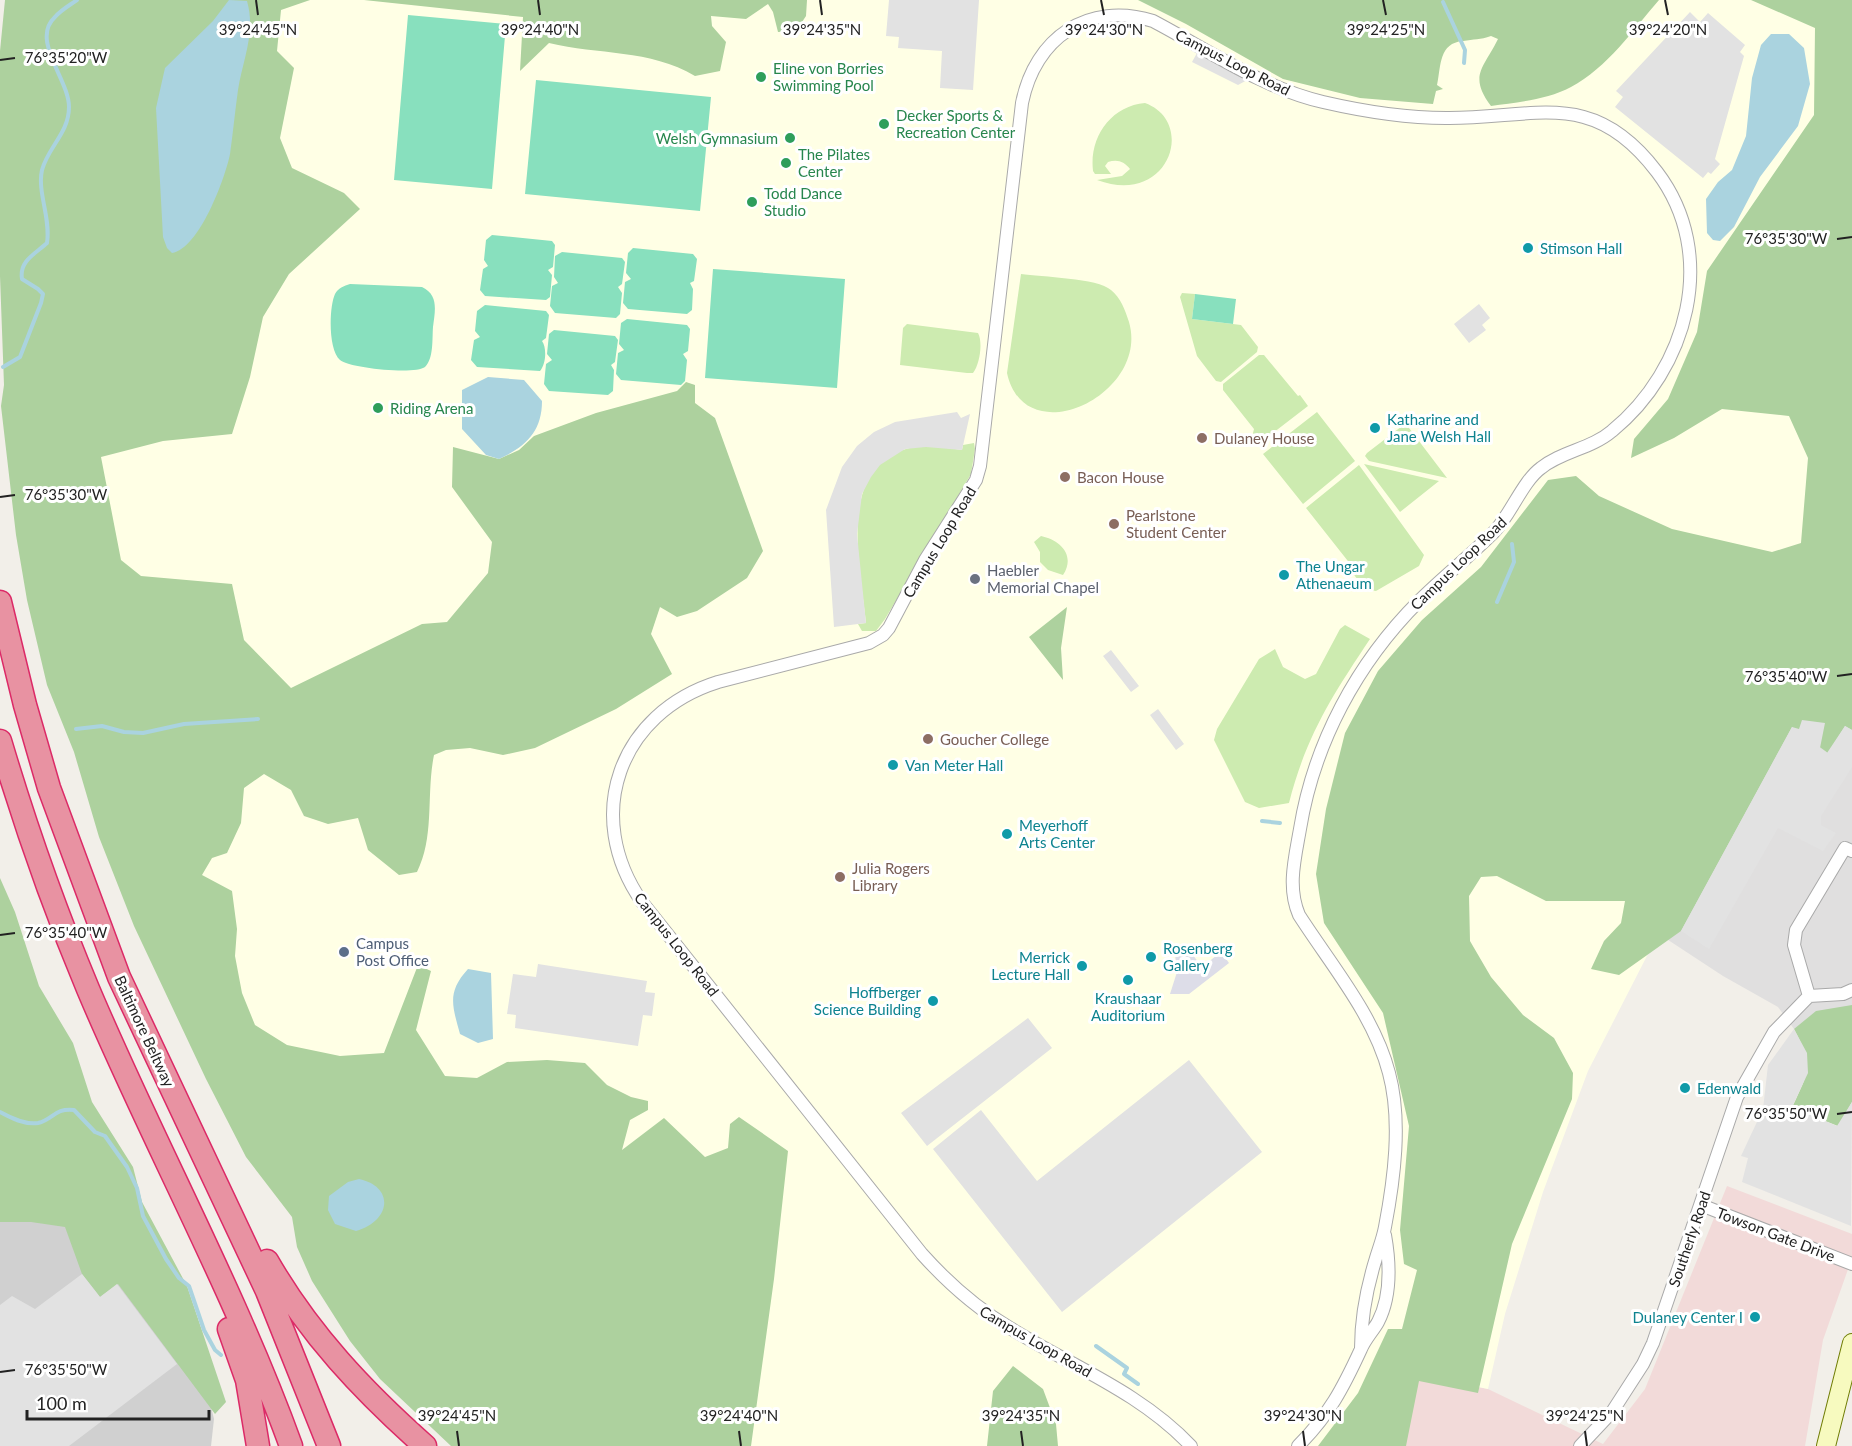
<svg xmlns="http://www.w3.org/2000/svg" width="1852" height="1446" font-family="Lato,sans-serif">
	<rect width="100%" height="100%" fill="#f2efe9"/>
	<path fill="#e0dfdf" d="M1787 710 1852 722V1064L1794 1029 1778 1007 1723 976 1659 934Z"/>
	<path fill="#f2dad9" d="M1727 1186 1852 1234V1258L1823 1340 1805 1446H1399L1410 1373 1488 1389 1603 1444 1645 1389Z"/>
	<path fill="#ffffe5" d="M21 0H1852L1787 710 1650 950 1588 1071 1543 1192 1505 1314 1488 1389 1410 1373 1399 1446H474L91 756Z"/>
	<path fill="#d0d0d0" d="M0 1123 195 1342 214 1419 211 1446H0Z"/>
	<path fill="#cdebb0" d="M1145 103C1197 122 1169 207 1097 180L1122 176 1130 169C1124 161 1117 159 1108 162L1105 166 1111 174H1095L1093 171C1089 137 1111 106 1145 103Z
		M1021 274C1041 277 1098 278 1111 290 1121 298 1125 310 1129 322 1150 394 1025 455 1007 373Z
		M1182 293 1195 294 1192 319 1241 325 1258 347 1257 352 1221 382 1216 381 1197 356 1180 297Z
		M907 324 978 333C983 342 980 364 973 373H967L900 365 903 328Z
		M1259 355H1264L1298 396 1300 395 1308 406 1260 443 1253 433 1254 429 1223 390V384Z
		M1317 412 1355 461 1303 504 1263 454Z
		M1406 423V424L1447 478 1369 461 1365 456 1367 453Z
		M974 443 975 449 971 474 885 619 876 631H862L858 624 866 623C861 571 836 468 906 449 924 444 944 448 962 450L963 445Z
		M1364 464 1439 481 1400 512Z
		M1359 465 1424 555 1419 566 1376 591C1367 591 1357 580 1353 573L1355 570 1306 508Z
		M1041 536C1060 540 1076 555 1063 575L1048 570 1040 562V552L1034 542Z
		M1345 625 1370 639C1332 696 1306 736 1289 803L1259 808 1245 802 1214 740 1217 729 1259 659 1275 649 1283 667 1305 679 1316 674 1340 629Z"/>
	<path fill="#add19e" d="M5 0H310L281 10 277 51 294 68 280 138 292 168 344 193 360 209 289 274 263 317 250 377 232 434 163 441 101 457 121 560 141 576 232 584 244 640 291 688 422 624 447 622 488 573 492 542 452 487 453 447 499 459 519 450 534 436 596 413 677 391 686 382 695 385V403L715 418 763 551 747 578 697 611 677 617 660 607 651 634 672 674 616 709 535 748 503 755 470 748 446 750 434 755C426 794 435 836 417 872L399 875 368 850 358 818 328 824 304 816 291 790 264 774 244 788 241 823 227 853 212 858 202 875 232 891 237 929 235 956 242 993 255 1025 287 1045 340 1056 384 1053 418 965 431 971 416 1030 445 1076 477 1078 507 1062 547 1060 585 1063 607 1085 631 1097 648 1101V1110L630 1120 622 1150 664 1118 705 1157 728 1148 730 1124 739 1117 788 1151 774 1279 751 1446H451L380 1379 350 1341 312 1281 297 1247 292 1217 246 1157 206 1079 134 926 99 837 74 752 47 685 27 600 16 535 1 406 4 385 0 276V51Z
		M364 0H807L806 16 796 31 778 32 773 12 768 4 746 19 711 16 712 26 726 42 720 71 695 76C650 49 598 55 549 43L520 71 523 17Z
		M1138 0H1659C1633 30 1607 68 1571 87 1547 100 1517 102 1491 106 1468 75 1484 68 1498 39L1491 36C1480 40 1474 39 1463 41 1439 43 1441 65 1437 85L1443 89 1436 91 1433 104 1360 98 1283 79 1186 24Z
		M1751 0H1852V730L1845 726 1828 753 1792 727 1681 931 1619 975 1591 969 1604 941 1621 923 1625 901H1546L1497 876 1481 877 1469 896 1470 941 1491 977 1523 1015 1554 1038 1573 1073 1572 1099 1512 1244 1478 1393 1419 1381 1406 1446H1318L1358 1393 1388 1329H1402L1417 1270 1404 1264 1400 1230 1409 1126 1383 1013 1324 923 1316 874 1326 809 1345 733 1378 671 1422 620 1481 567 1548 480 1576 476 1599 496 1672 529 1772 552 1801 543 1808 458 1789 416 1722 409 1674 438 1631 458 1634 439 1668 399 1697 332 1707 271 1814 115 1815 28Z
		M1067 607 1061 648 1063 680 1029 637Z
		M0 878 15 912 39 986 73 1043 92 1102 133 1167 142 1202 187 1286 226 1402 215 1414 118 1284 100 1297 82 1274 65 1227 31 1222H0Z
		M1852 1005V1102L1838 1126 1792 1108C1809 1070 1814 1067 1794 1029L1816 1011Z
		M1013 1366 1043 1389 1056 1424 1058 1446H987L993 1391Z"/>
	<path fill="#88e0be" d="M408 15 506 24 492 189 394 180Z
		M536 80 711 97 700 211 525 194Z
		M492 235 552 241 555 245 553 267 548 270 552 275 550 297 546 300 485 296 480 290 483 269 488 266 484 260 486 240Z
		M633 248 693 254 697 259 694 281 690 283 693 289 692 310 687 314 628 309 623 303 625 282 631 279 626 273 628 253Z
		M562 252 622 258 625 262 622 284 618 287 622 293 620 314 616 318 555 313 550 306 552 286 558 283 554 277 555 256Z
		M713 269 845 279 837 388 705 378Z
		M350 284 422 287C439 295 435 311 433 327 432 339 434 358 425 367 415 375 349 368 340 360 328 350 329 307 335 294 338 288 344 286 350 284Z
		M1195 294 1236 299 1233 324 1192 319Z
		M485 305 546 311 549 315 546 338 542 341C547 348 546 364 540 371L477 367 471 360 474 340 480 337 475 331 477 311Z
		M627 319 687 325 690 329 688 351 683 354 687 360 685 381 681 385 621 380 616 374 618 353 624 350 619 344 621 323Z
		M554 330 615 336 618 340 615 362 611 365 614 370 613 391 608 395 549 391 544 384 546 364 552 360 547 354 549 334Z"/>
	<path fill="#e2e2e2" d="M889 0H979L973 90 940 88 942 51 898 48 899 37 886 36Z
		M1690 12 1700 22 1708 13 1745 45 1740 52 1744 56 1715 159 1720 164 1711 174 1708 172 1703 178 1615 107 1623 97 1616 91Z
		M1197 53 1249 79 1238 85 1192 62Z
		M1479 304 1490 318 1482 325 1486 330 1469 343 1454 324Z
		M957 412 961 418 970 414 962 450 926 447 905 449 880 465 871 477 862 494 857 534 866 623 834 627 826 510 842 467 857 446 874 432 895 422Z
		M1111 650 1139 686 1131 692 1103 656Z
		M1158 709 1184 744 1176 750 1150 715Z
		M1802 720 1825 723 1820 748 1827 753 1845 726 1852 730V767L1821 816V825L1836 833 1823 851 1778 828 1709 949 1681 931 1792 727 1799 729Z
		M538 964 647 981 645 992 655 993 652 1016 643 1015 638 1046 515 1028 516 1015 507 1014 513 974 536 977Z
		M1028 1018 1052 1048 927 1146 901 1113Z
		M1794 1029 1807 1053 1808 1073 1792 1107 1837 1126 1852 1102 1851 1226 1742 1182 1748 1158 1741 1156 1763 1109 1768 1065Z
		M1189 1060 1262 1152 1062 1312 933 1149 981 1110 1037 1181Z
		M82 1274 100 1297 117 1284 177 1364 69 1446H0V1305L12 1296 35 1309Z"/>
	<path fill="#dddde8" d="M1186 946 1202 967 1221 952 1229 963 1189 994H1170L1177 972 1175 954Z"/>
	<path fill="#aad3df" d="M229 0 247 1C256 32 243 59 238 90 235 111 233 133 230 154 225 179 199 249 172 253L167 248 163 237 156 108 165 68 213 21Z
		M1771 34H1789L1804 48 1810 84 1798 126 1760 177 1734 227 1720 241 1713 240 1707 233 1706 199 1718 182 1732 170 1746 136 1752 78 1761 45Z
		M488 377 524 380 542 401C542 432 525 447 499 459L486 455 462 429V390Z
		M468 969 491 973 493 1039 478 1043 460 1034C452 1005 447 992 468 969Z
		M359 1179C396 1187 390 1222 356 1231L335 1224 328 1210 329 1196 348 1182Z"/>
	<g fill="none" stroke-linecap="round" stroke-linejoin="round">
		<path stroke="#aad3df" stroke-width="4" d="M1443 2 1465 50 1464 63
			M3 367 20 357 41 303 43 294 38 289 22 279C19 261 35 254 47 243 51 218 37 192 42 170 48 147 69 133 69 107 69 79 30 40 55 17 61 10 70 5 77 0
			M1497 602 1514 562 1512 544
			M76 729 102 726 124 732 143 733 184 724 258 719
			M1262 821 1280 823
			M0 1112C11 1118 25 1125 38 1123 54 1119 54 1108 74 1110L95 1132 105 1136 127 1167 137 1188 143 1216 166 1259 179 1278 189 1286 204 1330 215 1350 221 1355
			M1096 1346 1127 1368 1124 1374 1138 1384"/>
		<g stroke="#a9a9a9" stroke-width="14">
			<path id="street" d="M1809 996 1794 945 1796 930 1845 848 1852 851
				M1701 1205 1852 1264
				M1191 1446C1140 1392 1071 1366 1010 1328 976 1308 948 1283 922 1254L642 902C582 816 619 713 718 682L869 643 883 635 889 628 925 560 976 480 980 466 1022 103C1035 38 1088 1 1153 21 1208 50 1262 88 1323 102 1362 111 1406 118 1446 118 1535 119 1592 86 1657 172 1720 255 1687 370 1612 431 1591 449 1562 451 1541 468 1523 481 1511 514 1494 532 1470 556 1443 577 1419 601 1357 663 1314 743 1300 829 1295 858 1287 887 1299 915 1331 965 1374 1015 1389 1073 1402 1121 1394 1180 1385 1227 1383 1238 1379 1248 1376 1258 1367 1287 1361 1318 1361 1348
				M1298 1446C1329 1415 1343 1388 1361 1349 1365 1339 1373 1331 1378 1322 1392 1295 1390 1263 1385 1235
				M1580 1446 1612 1412 1643 1364 1653 1343 1737 1097 1774 1032 1809 996 1843 994 1852 990"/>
		</g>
		<g stroke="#707d05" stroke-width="20">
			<path id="secondary" d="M1826 1446 1852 1343"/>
		</g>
		<g stroke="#dc2a67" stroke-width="25">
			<path id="highway" d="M0 602 25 705 49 788 119 977 267 1291 329 1446
				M0 741C25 825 54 908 88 989 153 1143 234 1289 291 1446
				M267 1261C309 1334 363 1391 425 1446
				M229 1329 247 1380 258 1446"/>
		</g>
		<use href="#street" stroke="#fff" stroke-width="12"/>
		<use href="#secondary" stroke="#f7fabf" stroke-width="18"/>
		<use href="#highway" stroke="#e892a2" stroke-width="22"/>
	</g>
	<path fill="none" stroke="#222" stroke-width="2" d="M256 0 258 15M538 0 540 15M820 0 822 15M1101 0 1104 15M1383 0 1386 15M1665 0 1668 15M0 60 15 58M1837 239 1852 237M0 497 15 495M1837 676 1852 674M0 935 15 933M1837 1114 1852 1112M0 1372 15 1370M457 1431 459 1446M739 1431 741 1446M1021 1431 1023 1446M1303 1431 1305 1446M1585 1431 1587 1446"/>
	<g fill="#2e9e5b" stroke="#fff" stroke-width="2">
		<circle cx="761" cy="77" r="6"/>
		<circle cx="884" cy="124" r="6"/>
		<circle cx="790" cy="138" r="6"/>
		<circle cx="786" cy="163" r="6"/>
		<circle cx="752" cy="202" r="6"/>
		<circle cx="378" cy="408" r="6"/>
	</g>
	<g fill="#0f9aa8" stroke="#fff" stroke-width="2">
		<circle cx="1528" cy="248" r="6"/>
		<circle cx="1375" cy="428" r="6"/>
		<circle cx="1284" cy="575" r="6"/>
		<circle cx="893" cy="765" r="6"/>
		<circle cx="1007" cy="834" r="6"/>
		<circle cx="1151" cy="957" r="6"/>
		<circle cx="1082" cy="966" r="6"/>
		<circle cx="1128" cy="980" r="6"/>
		<circle cx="933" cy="1001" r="6"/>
		<circle cx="1685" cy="1088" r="6"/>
		<circle cx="1755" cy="1317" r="6"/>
	</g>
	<g fill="#8d6e63" stroke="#fff" stroke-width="2">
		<circle cx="1202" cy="438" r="6"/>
		<circle cx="1065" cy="477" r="6"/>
		<circle cx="1114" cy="524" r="6"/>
		<circle cx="928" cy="739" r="6"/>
		<circle cx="840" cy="877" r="6"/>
	</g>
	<circle fill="#6b7280" stroke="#fff" stroke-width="2" cx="975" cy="579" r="6"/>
	<circle fill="#5c6f8a" stroke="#fff" stroke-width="2" cx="344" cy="952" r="6"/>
	<g text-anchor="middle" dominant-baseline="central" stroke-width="6" stroke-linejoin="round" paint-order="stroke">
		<g font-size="15" fill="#222" stroke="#fff">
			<text transform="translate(1233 62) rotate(27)">Campus Loop Road</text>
			<text transform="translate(939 542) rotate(-59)">Campus Loop Road</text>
			<text transform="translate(1458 563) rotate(-44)">Campus Loop Road</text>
			<text transform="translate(677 944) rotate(52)">Campus Loop Road</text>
			<text transform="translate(145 1031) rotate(65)">Baltimore Beltway</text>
			<text transform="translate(1776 1234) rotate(21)">Towson Gate Drive</text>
			<text transform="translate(1689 1239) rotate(-71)">Southerly Road</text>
			<text transform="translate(1036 1341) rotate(30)">Campus Loop Road</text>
		</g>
		<g font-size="15" fill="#27864d" stroke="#fff" text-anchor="start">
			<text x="773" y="68">Eline von Borries<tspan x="773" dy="17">Swimming Pool</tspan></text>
			<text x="896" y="115">Decker Sports &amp;<tspan x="896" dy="17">Recreation Center</tspan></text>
			<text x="778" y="138" text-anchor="end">Welsh Gymnasium</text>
			<text x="798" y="154">The Pilates<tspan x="798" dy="17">Center</tspan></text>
			<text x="764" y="193">Todd Dance<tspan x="764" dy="17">Studio</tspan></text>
			<text x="390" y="408">Riding Arena</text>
		</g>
		<g font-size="15" fill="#0d838f" stroke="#fff" text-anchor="start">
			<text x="1540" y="248">Stimson Hall</text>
			<text x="1387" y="419">Katharine and<tspan x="1387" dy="17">Jane Welsh Hall</tspan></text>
			<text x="1296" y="566">The Ungar<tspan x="1296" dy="17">Athenaeum</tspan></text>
			<text x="905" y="765">Van Meter Hall</text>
			<text x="1019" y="825">Meyerhoff<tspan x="1019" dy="17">Arts Center</tspan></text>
			<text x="1163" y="948">Rosenberg<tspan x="1163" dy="17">Gallery</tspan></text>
			<text x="1070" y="957" text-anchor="end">Merrick<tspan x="1070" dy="17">Lecture Hall</tspan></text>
			<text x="921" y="992" text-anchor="end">Hoffberger<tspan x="921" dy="17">Science Building</tspan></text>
			<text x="1128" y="998" text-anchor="middle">Kraushaar<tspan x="1128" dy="17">Auditorium</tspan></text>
			<text x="1697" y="1088">Edenwald</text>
			<text x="1743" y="1317" text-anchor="end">Dulaney Center I</text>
		</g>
		<g font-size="15" fill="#785e54" stroke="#fff" text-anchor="start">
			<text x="1214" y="438">Dulaney House</text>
			<text x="1077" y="477">Bacon House</text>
			<text x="1126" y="515">Pearlstone<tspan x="1126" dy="17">Student Center</tspan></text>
			<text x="940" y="739">Goucher College</text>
			<text x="852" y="868">Julia Rogers<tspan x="852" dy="17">Library</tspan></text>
		</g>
		<g font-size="15" fill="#5b616d" stroke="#fff" text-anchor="start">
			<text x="987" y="570">Haebler<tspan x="987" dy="17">Memorial Chapel</tspan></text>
		</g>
		<g font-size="15" fill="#4e5e75" stroke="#fff" text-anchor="start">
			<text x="356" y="943">Campus<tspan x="356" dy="17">Post Office</tspan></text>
		</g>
	</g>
	<g font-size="15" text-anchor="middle" fill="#222" stroke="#fff" stroke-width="6" stroke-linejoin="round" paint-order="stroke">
		<text x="258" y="35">39°24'45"N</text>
		<text x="540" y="35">39°24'40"N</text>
		<text x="822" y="35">39°24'35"N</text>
		<text x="1104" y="35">39°24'30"N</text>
		<text x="1386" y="35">39°24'25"N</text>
		<text x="1668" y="35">39°24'20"N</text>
		<text x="66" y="63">76°35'20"W</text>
		<text x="1786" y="244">76°35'30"W</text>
		<text x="66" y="500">76°35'30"W</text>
		<text x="1786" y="682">76°35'40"W</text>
		<text x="66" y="938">76°35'40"W</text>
		<text x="1786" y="1119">76°35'50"W</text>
		<text x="66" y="1375">76°35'50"W</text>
		<text x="457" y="1421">39°24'45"N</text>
		<text x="739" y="1421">39°24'40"N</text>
		<text x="1021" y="1421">39°24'35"N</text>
		<text x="1303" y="1421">39°24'30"N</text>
		<text x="1585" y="1421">39°24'25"N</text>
	</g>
	<path d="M27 1410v9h182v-9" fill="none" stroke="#222222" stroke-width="3"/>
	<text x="36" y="1410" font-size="18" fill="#222222" stroke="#ffffff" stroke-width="4.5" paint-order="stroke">100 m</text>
</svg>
